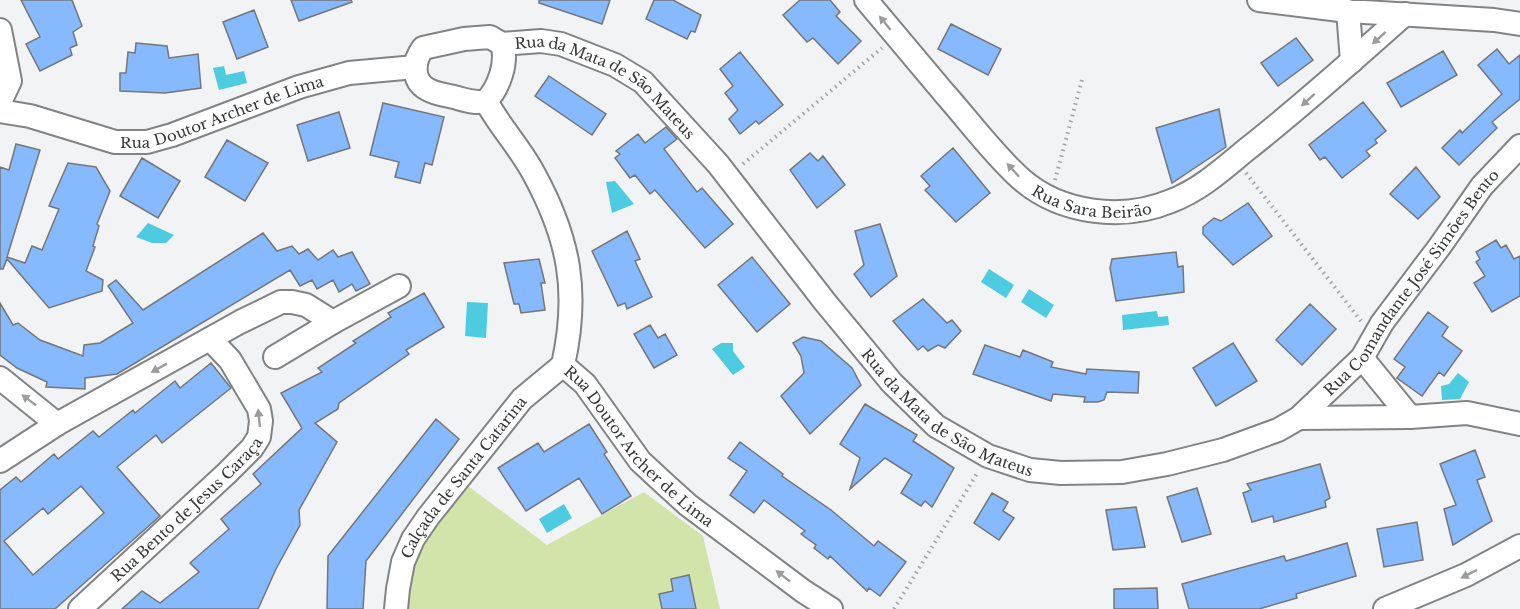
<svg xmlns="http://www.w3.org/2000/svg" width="1520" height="609" font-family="'Libre Baskerville',serif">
	<rect width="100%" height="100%" fill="#f1f3f5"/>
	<path fill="#d2e4aa" d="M468 486 547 545 644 492 703 536 720 609H409C409 601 408 593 409 586 415 547 444 514 468 486Z"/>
	<path fill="#4dcce1" d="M224 66 226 75 244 71 247 83 219 90 213 68Z
		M615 181 634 204 612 213 606 182Z
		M148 223 174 235 166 243H152L136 237Z
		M989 269 1014 285 1006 298 981 282Z
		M1029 289 1054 305 1046 318 1021 302Z
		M467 302 488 303 486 338 465 336Z
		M1157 311 1158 317 1168 316 1169 325 1123 330 1122 315Z
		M721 343H733V351L745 367 733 375 712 349Z
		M1458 373 1469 382 1460 399 1442 400 1441 386 1449 384Z
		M564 504 572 518 547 533 539 519Z"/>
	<path fill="#87b9ff" stroke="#747678" stroke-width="1.5" fill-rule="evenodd" d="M21 0H72L82 26 73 32 77 45 70 48 72 55 40 71 26 44 40 37Z
		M291 0H351L352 2 299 21Z
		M539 0H610L602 24 539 3Z
		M654 0H673L701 15 695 32 691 31 687 39 646 19Z
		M800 0H830L840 12 836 16 861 41 838 64 813 38 807 42 783 15Z
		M254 10 268 47 237 59 223 22Z
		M951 24 1001 49 988 75 938 49Z
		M1296 38 1313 60 1278 86 1261 63Z
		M136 43 167 46 169 58 198 54 201 88 165 93 120 91V73H126L128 52 135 53Z
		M1497 49 1509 64 1520 55V99L1492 122 1497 128 1459 165 1442 148 1460 130 1462 133 1502 94 1478 65Z
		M1443 51 1457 75 1401 107 1387 83Z
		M740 52 783 105 759 124 756 121 740 134 729 119 738 110 725 93 733 86 720 69Z
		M549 76 606 114 592 135 535 96Z
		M1363 102 1386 131 1375 140 1377 143 1366 151 1370 156 1342 178 1325 157 1320 160 1309 145Z
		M383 103 444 117 432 165 425 163 420 183 395 177 399 162 370 155Z
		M1219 109 1226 147 1172 183 1156 128Z
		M339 112 350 148 308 161 297 125Z
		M666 127 677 139 664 149 697 192 702 188 733 224 705 248 655 190 650 194 635 175 630 178 615 158 620 154 616 151 638 134 645 143Z
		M227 140 268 163 245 201 205 177Z
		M16 144 40 150 7 257 25 263 32 246 42 250 59 209 49 206 68 163 96 167 110 191 97 224 99 226 93 246 95 247 86 271 103 280 102 291 49 308 7 259 3 269H0V167L9 170Z
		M953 148 990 193 956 222 925 190 930 186 921 176Z
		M810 153 818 161 823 156 845 185 817 208 790 170Z
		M142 158 180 181 158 218 120 196Z
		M1416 167 1440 197 1418 219 1390 194Z
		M1248 203 1272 236 1233 265 1203 234V227L1214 218 1221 221Z
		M880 224 897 276 871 297 854 274 864 265 855 231Z
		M627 231 640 259 635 261 652 297 627 309 625 303 618 306 592 251Z
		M263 233 277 251 292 246 299 254 308 249 318 260 333 250 338 257 352 252 370 284 356 291 352 284 339 292 333 280 317 289 312 280 300 286 290 270 117 374 85 378V389L46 387 47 382 17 368 0 355V303L13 325 18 323 40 340 83 356 84 345 100 343 133 323 108 286 116 280 143 310Z
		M1496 240 1501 248 1506 245 1514 259 1520 256V296L1492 312 1474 283 1485 276 1476 262 1480 259 1476 252Z
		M1176 252 1178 267 1183 266 1184 292 1116 301 1110 268 1112 259Z
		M752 257 790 304 757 332 718 285Z
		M539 259 545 283H541L545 310 521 313 519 304H514L504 263Z
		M424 293 444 327 406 350 409 354 339 403 338 409 315 423 337 442 299 510 300 525 276 569 258 609H122L142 591 160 603 199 572 190 563 229 529 221 519 261 484 253 474 302 428 281 393 322 372 318 368 356 343 353 341 391 317 388 313Z
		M923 299 947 323 952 320 961 331 945 348 938 345 928 351 923 346 918 350 893 321Z
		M1310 304 1336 329 1302 365 1276 340Z
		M1428 312 1448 327 1442 336 1462 351 1444 376 1439 372 1422 396 1397 378 1405 367 1394 359Z
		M650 325 658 338 665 334 677 355 654 368 634 334Z
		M803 337 821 341 852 368 861 385 810 434 781 396 804 373 801 356 793 343Z
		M1233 343 1257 381 1216 406 1193 368Z
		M985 345 1020 357 1023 350 1053 362 1051 367 1086 374 1087 369 1139 372 1138 393 1107 392 1104 400 1098 402H1084L1085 397 1053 394 1051 401 973 374Z
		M211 363 231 388 162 443 156 435 117 467 160 516 55 609H0V490L16 477 21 482 54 454 58 459 93 431 99 437 133 410 135 413 175 381 180 388ZM81 486 104 513 33 575 4 541 43 508 48 514Z
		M865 404 917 435 913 441 954 468 932 507 925 501 921 506 901 493 912 475 885 458 850 489 860 458 840 444Z
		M436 419 459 439 366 561 363 609H327L328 556Z
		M589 424 607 452 604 454 631 496 602 514 579 478 526 511 498 468 538 443 544 452Z
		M740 442 783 474 782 476 831 510 874 546 878 541 906 562 880 596 869 588 867 591 830 556 828 559 814 548 816 545 801 534 805 531 764 500 754 513 730 495 747 471 728 458Z
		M1475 450 1485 477 1477 480 1492 521 1453 545 1444 509 1456 505 1440 464Z
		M1320 464 1330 498 1325 501 1326 507 1274 522 1273 516 1252 522 1243 493 1251 490 1247 484Z
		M1197 488 1211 534 1182 542 1167 497Z
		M992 493 1008 502 1003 511 1014 518 999 540 974 523Z
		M1136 507 1145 547 1113 550 1106 510Z
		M1417 522 1423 560 1384 567 1377 529Z
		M1347 543 1356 576 1296 594 1297 598 1259 609H1189L1182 584 1284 556 1286 561Z
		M689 575 696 609H662L659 594 673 591 671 579Z
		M1157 588 1158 609H1114V589Z"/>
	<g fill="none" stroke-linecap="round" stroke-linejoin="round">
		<g stroke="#818385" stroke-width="26">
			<g id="street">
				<path id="s1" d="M866 0C892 31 919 63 945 94 969 121 994 155 1021 179 1061 214 1123 221 1171 201 1200 190 1223 169 1246 150 1301 107 1353 60 1405 14"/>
				<path d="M1259 0 1348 11 1494 20 1520 24"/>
				<path d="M1348 11 1352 61"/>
				<path d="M0 30 10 81 0 102"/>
				<path d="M490 37 502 44C508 62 499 88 486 101 475 104 465 100 454 97 445 95 435 94 427 89 411 80 414 60 423 48L464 39Z"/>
				<path id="s2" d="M502 44 541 41 561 44 615 65 643 82 718 164 825 302 892 383 936 426 988 456 1030 470 1061 473 1122 472 1167 464 1223 450 1278 430 1299 418 1410 417 1467 413 1520 424"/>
				<path d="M486 101C500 127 521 149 534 174 570 240 579 293 563 365"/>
				<path id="s3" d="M0 111 30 116 115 142H147L172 135 299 87 349 73 415 67"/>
				<path d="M275 357 333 322 399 286"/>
				<path d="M1362 358 1410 417"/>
				<path id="s4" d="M563 365 585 384 640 461 667 486 688 505 803 591 831 609"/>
				<path d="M0 378 57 424"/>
				<path id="s5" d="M1299 418 1362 358 1382 323 1440 246 1482 186 1520 146"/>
				<path d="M0 461 57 424 240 322 281 302H292L306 305 333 322"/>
				<path id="s6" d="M80 609 227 473 252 448 259 437 261 421 259 409 230 360 210 339"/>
				<path id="s7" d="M396 609 398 589 403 562 413 539 428 517 522 399 563 365"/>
				<path d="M1385 609 1466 575 1520 546"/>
			</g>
		</g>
		<path stroke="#a1a2a4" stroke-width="4" stroke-dasharray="1.5 4.5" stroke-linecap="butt" d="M743 164 882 48
			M1246 173 1361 321
			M1055 180 1083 76
			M894 609 978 472"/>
		<use href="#street" stroke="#fff" stroke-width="22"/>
	</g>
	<defs><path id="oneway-solid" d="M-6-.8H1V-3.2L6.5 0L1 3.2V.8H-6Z" transform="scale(1.5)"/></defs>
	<g fill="#9b9c9c">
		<use href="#oneway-solid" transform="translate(885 23) rotate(-129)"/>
		<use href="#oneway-solid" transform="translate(1379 38) rotate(138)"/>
		<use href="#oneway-solid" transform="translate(1308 100) rotate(138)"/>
		<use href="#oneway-solid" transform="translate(1013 170) rotate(-132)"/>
		<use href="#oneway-solid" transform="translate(159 368) rotate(151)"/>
		<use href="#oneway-solid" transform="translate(29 400) rotate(-143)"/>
		<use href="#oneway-solid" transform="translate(259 418) rotate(-96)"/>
		<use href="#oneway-solid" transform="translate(1469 574) rotate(153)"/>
		<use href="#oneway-solid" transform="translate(783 576) rotate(-142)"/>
	</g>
	<g text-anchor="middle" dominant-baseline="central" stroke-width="4.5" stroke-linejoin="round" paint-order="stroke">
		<g font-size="15" fill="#373839" stroke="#fff">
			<text stroke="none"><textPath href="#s2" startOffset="118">Rua da Mata de São Mateus</textPath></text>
			<text stroke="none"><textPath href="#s3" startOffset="231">Rua Doutor Archer de Lima</textPath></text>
			<text stroke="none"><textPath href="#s1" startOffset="314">Rua Sara Beirão</textPath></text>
			<text stroke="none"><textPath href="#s5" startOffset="177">Rua Comandante José Simões Bento</textPath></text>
			<text stroke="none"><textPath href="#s2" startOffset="604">Rua da Mata de São Mateus</textPath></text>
			<text stroke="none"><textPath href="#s4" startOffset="112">Rua Doutor Archer de Lima</textPath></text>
			<text stroke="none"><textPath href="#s7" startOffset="152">Calçada de Santa Catarina</textPath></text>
			<text stroke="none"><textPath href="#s6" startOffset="146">Rua Bento de Jesus Caraça</textPath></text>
		</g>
	</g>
</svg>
